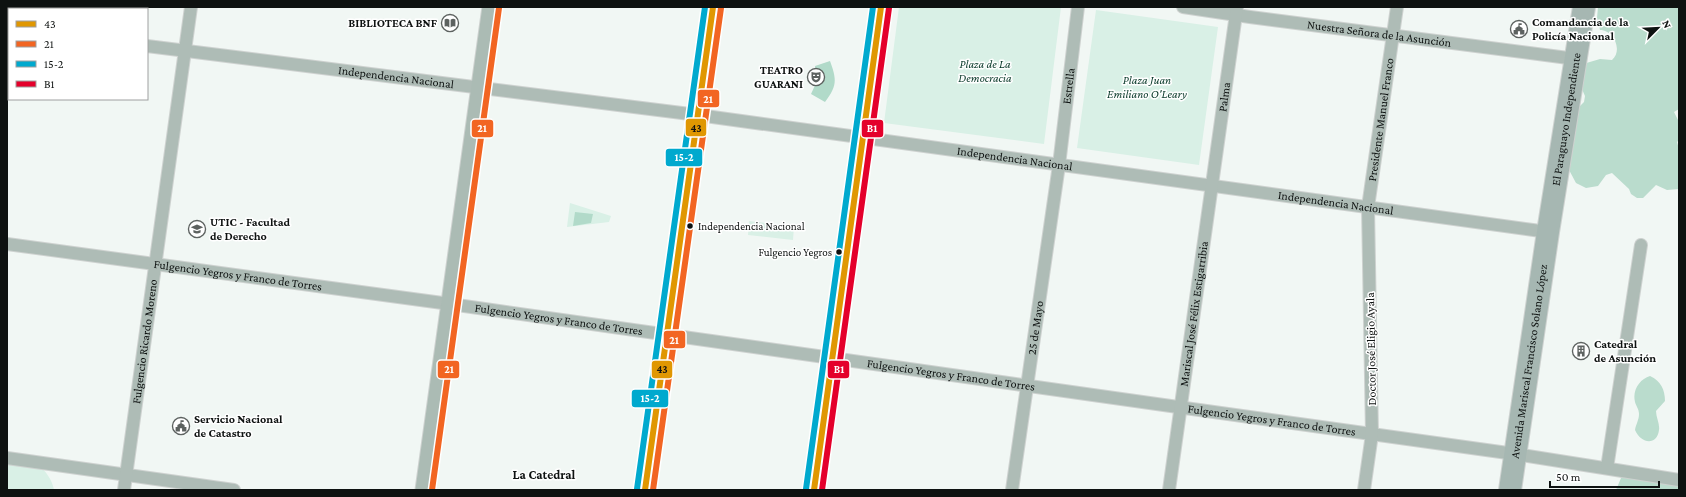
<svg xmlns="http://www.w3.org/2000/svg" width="1686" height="497" font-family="'Crimson Pro',serif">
	<rect width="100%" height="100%" fill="#f1f7f4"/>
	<path fill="#d9f0e6" d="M899 7H1061L1044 144 884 123Z
		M1096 10 1218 27 1199 165 1077 148Z
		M570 203 611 216 609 222 567 227Z
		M749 221 794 226 793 240 748 235Z
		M7 463 38 464C46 472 52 479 54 490H7Z"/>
	<path fill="#badccd" d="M1598 7H1679V109L1674 112 1679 122V140L1677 142 1679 149V189L1667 190 1656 185 1643 198H1637L1631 194 1629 189 1612 173 1606 175 1598 186 1586 188 1576 183 1568 168 1576 110 1584 102 1585 96 1578 80 1583 64 1600 59 1612 60C1623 51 1614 30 1600 30L1597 18Z
		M1650 376C1661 381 1665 390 1665 401L1656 411C1656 417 1660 424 1659 430 1657 446 1641 444 1635 430 1636 424 1639 420 1639 414 1639 409 1636 406 1635 402 1632 390 1640 379 1650 376Z
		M1632 473 1679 479V490H1616L1621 478Z"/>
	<path fill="#b1dac9" d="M830 61C837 80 837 86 825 102L811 94 817 81 815 66Z
		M575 212 593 214 591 223 573 226Z"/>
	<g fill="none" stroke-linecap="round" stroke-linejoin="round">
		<g stroke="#ced2d0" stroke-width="14">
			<g id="street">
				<path id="s1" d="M1183 7 1250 17 1576 59"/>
				<path d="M7 28H9"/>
				<path id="s2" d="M147 46 698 115 1548 232"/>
				<path id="s3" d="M7 244 450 304 1185 408 1515 454 1679 480"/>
				<path d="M7 458 234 490"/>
				<path d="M1607 468 1641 245"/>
				<path id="s4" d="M124 490 191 7"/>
				<path id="s5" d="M1012 490 1059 165 1078 7"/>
				<path id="s6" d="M1169 490 1237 7"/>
				<path id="s7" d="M1364 490 1372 434 1368 207 1397 7"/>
			</g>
		</g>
		<g stroke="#ced2d0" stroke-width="19">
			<path id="secondary" d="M424 490 491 7
				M645 490 713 7
				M814 490 881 7"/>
		</g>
		<g stroke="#ced2d0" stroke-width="24">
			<g id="highway">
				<path id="s8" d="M1510 490 1548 232 1584 7"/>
			</g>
		</g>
		<use href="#street" stroke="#aebcb6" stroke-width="12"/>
		<use href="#secondary" stroke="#abbbb4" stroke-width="17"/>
		<use href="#highway" stroke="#a6b7b2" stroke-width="22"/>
		<g stroke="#fff" stroke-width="9">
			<path id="bus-1" d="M645 490 713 7
				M814 490 881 7"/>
		</g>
		<g stroke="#fff" stroke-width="9">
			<path id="bus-2" d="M432 490 499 8
				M653 490 721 8"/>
		</g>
		<g stroke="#fff" stroke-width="9">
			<path id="bus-3" d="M637 489 705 7
				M806 489 873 7"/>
		</g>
		<g stroke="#fff" stroke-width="9">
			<path id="bus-4" d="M822 490 889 8"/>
		</g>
		<use href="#bus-1" stroke="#e09702" stroke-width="6"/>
		<use href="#bus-2" stroke="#f26522" stroke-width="6"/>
		<use href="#bus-3" stroke="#00a9ce" stroke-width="6"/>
		<use href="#bus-4" stroke="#e4002b" stroke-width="6"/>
	</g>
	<defs>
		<g id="library-ring" transform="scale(0.9)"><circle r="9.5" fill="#fff" stroke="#5d6260" stroke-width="1.5"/><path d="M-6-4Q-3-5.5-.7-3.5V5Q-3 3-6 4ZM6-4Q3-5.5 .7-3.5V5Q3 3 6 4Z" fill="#5d6260"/></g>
		<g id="civic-ring" transform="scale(0.9)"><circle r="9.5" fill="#fff" stroke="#5d6260" stroke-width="1.5"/><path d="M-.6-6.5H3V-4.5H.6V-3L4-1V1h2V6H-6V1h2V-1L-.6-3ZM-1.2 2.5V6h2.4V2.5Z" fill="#5d6260"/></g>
		<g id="theatre-ring" transform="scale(0.9)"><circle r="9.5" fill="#fff" stroke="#5d6260" stroke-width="1.5"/><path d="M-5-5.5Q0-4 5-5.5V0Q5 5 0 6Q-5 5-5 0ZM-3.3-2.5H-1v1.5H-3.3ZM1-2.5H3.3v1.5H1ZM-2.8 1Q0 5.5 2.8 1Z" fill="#5d6260"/></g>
		<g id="university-ring" transform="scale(0.9)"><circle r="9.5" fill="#fff" stroke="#5d6260" stroke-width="1.5"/><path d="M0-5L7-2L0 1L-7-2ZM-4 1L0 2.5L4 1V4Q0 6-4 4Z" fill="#5d6260"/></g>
		<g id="building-ring" transform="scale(0.9)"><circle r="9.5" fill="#fff" stroke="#5d6260" stroke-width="1.5"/><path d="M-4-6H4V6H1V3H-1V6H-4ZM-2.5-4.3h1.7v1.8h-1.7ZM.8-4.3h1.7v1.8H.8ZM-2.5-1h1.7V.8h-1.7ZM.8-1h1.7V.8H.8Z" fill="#5d6260"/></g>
	</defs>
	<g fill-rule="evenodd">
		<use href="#library-ring" x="450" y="23"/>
		<use href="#civic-ring" x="1519" y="29"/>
		<use href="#theatre-ring" x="816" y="77"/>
		<use href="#university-ring" x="197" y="229"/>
		<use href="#building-ring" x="1581" y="351"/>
		<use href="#civic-ring" x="181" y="426"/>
	</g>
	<g fill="#0e1211" stroke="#fff" stroke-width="1.5">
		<circle cx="690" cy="226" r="3.5"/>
		<circle cx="839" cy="252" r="3.5"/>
	</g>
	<g text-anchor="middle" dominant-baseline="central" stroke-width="3" stroke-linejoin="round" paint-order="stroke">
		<g font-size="11" fill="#0e1211" stroke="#fff" text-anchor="start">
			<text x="698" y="226">Independencia Nacional</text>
			<text x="832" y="252" text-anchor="end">Fulgencio Yegros</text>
		</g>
		<g font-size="12" font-weight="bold" fill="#0e1211" stroke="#fff" text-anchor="start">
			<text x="1532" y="22">Comandancia de la<tspan x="1532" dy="14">Policía Nacional</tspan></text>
			<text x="437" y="23" text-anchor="end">BIBLIOTECA BNF</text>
			<text x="803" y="70" text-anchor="end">TEATRO<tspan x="803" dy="14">GUARANI</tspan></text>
			<text x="210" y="222">UTIC - Facultad<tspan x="210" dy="14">de Derecho</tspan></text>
			<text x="1594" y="344">Catedral<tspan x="1594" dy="14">de Asunción</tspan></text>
			<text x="194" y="419">Servicio Nacional<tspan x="194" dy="14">de Catastro</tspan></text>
		</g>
		<g font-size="12" fill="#0e1211" stroke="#fff">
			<text stroke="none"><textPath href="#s1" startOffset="198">Nuestra Señora de la Asunción</textPath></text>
			<text stroke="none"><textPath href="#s2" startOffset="251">Independencia Nacional</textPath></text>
			<text stroke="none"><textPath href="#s5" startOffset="408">Estrella</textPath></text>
			<text stroke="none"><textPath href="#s6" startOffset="397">Palma</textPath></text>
			<text stroke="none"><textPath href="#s7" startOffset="372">Presidente Manuel Franco</textPath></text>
			<text stroke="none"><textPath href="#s8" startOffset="375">El Paraguayo Independiente</textPath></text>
			<text stroke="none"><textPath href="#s2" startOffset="875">Independencia Nacional</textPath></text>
			<text stroke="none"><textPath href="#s2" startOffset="1199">Independencia Nacional</textPath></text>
			<text stroke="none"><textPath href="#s3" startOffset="233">Fulgencio Yegros y Franco de Torres</textPath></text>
			<text stroke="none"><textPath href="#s6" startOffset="178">Mariscal José Félix Estigarribia</textPath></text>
			<text stroke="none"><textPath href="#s3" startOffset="557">Fulgencio Yegros y Franco de Torres</textPath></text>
			<text stroke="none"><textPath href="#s5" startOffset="164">25 de Mayo</textPath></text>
			<text stroke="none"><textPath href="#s4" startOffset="150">Fulgencio Ricardo Moreno</textPath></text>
			<text transform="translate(1371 349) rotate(-91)">Doctor José Eligio Ayala</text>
			<text stroke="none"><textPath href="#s8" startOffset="130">Avenida Mariscal Francisco Solano López</textPath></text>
			<text stroke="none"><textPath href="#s3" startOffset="953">Fulgencio Yegros y Franco de Torres</textPath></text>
			<text stroke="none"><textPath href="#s3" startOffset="1277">Fulgencio Yegros y Franco de Torres</textPath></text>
		</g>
		<g font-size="12" font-style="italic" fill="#083929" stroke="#fff">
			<text x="985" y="64">Plaza de La<tspan x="985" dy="14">Democracia</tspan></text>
			<text x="1147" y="80">Plaza Juan<tspan x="1147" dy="14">Emiliano O'Leary</tspan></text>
		</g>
		<g font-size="13" font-weight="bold" fill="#0e1211" stroke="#fff">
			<text x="544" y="474">La Catedral</text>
		</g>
	</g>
	<g stroke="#fff" stroke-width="1.5">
		<rect x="697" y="89" width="23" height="19" rx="4" fill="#f26522"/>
		<rect x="685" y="118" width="22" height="19" rx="4" fill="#e09702"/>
		<rect x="471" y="119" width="23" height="19" rx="4" fill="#f26522"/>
		<rect x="861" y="119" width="23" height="19" rx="4" fill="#e4002b"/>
		<rect x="665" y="148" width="38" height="19" rx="4" fill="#00a9ce"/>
		<rect x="663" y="330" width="23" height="19" rx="4" fill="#f26522"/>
		<rect x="651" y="360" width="22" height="19" rx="4" fill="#e09702"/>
		<rect x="437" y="360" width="23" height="19" rx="4" fill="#f26522"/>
		<rect x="827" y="360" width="23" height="19" rx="4" fill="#e4002b"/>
		<rect x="631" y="389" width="38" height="19" rx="4" fill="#00a9ce"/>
	</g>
	<g font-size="11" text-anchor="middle" font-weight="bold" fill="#fff">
		<text x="708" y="103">21</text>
		<text x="482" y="132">21</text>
		<text x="872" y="132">B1</text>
		<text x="684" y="161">15-2</text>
		<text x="674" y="344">21</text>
		<text x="449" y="373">21</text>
		<text x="839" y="373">B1</text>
		<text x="650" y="402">15-2</text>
	</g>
	<g font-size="11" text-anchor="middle" font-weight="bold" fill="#111">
		<text x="696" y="132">43</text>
		<text x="662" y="373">43</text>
	</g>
	<rect width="1686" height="497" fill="none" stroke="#0e1211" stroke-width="16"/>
	<rect x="8" y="8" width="140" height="92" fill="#ffffff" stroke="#9fa0a0"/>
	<rect x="16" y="21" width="20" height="6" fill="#e09702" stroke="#9fa0a0"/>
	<text x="44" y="28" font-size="12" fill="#0e1211">43</text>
	<rect x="16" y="41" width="20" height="6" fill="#f26522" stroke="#9fa0a0"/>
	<text x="44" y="48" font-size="12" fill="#0e1211">21</text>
	<rect x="16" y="61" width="20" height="6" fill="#00a9ce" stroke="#9fa0a0"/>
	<text x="44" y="68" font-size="12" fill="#0e1211">15-2</text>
	<rect x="16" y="81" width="20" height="6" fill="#e4002b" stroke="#9fa0a0"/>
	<text x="44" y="88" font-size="12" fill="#0e1211">B1</text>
	<g transform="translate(1658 28) rotate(66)" stroke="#ffffff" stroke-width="3" paint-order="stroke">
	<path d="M0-3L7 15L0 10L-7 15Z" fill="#0e1211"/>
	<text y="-6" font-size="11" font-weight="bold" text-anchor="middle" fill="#0e1211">N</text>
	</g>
	<path d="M1550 481v6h109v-6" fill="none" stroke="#0e1211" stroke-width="2"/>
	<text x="1556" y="481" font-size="12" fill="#0e1211" stroke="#ffffff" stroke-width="3" paint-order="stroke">50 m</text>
</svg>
